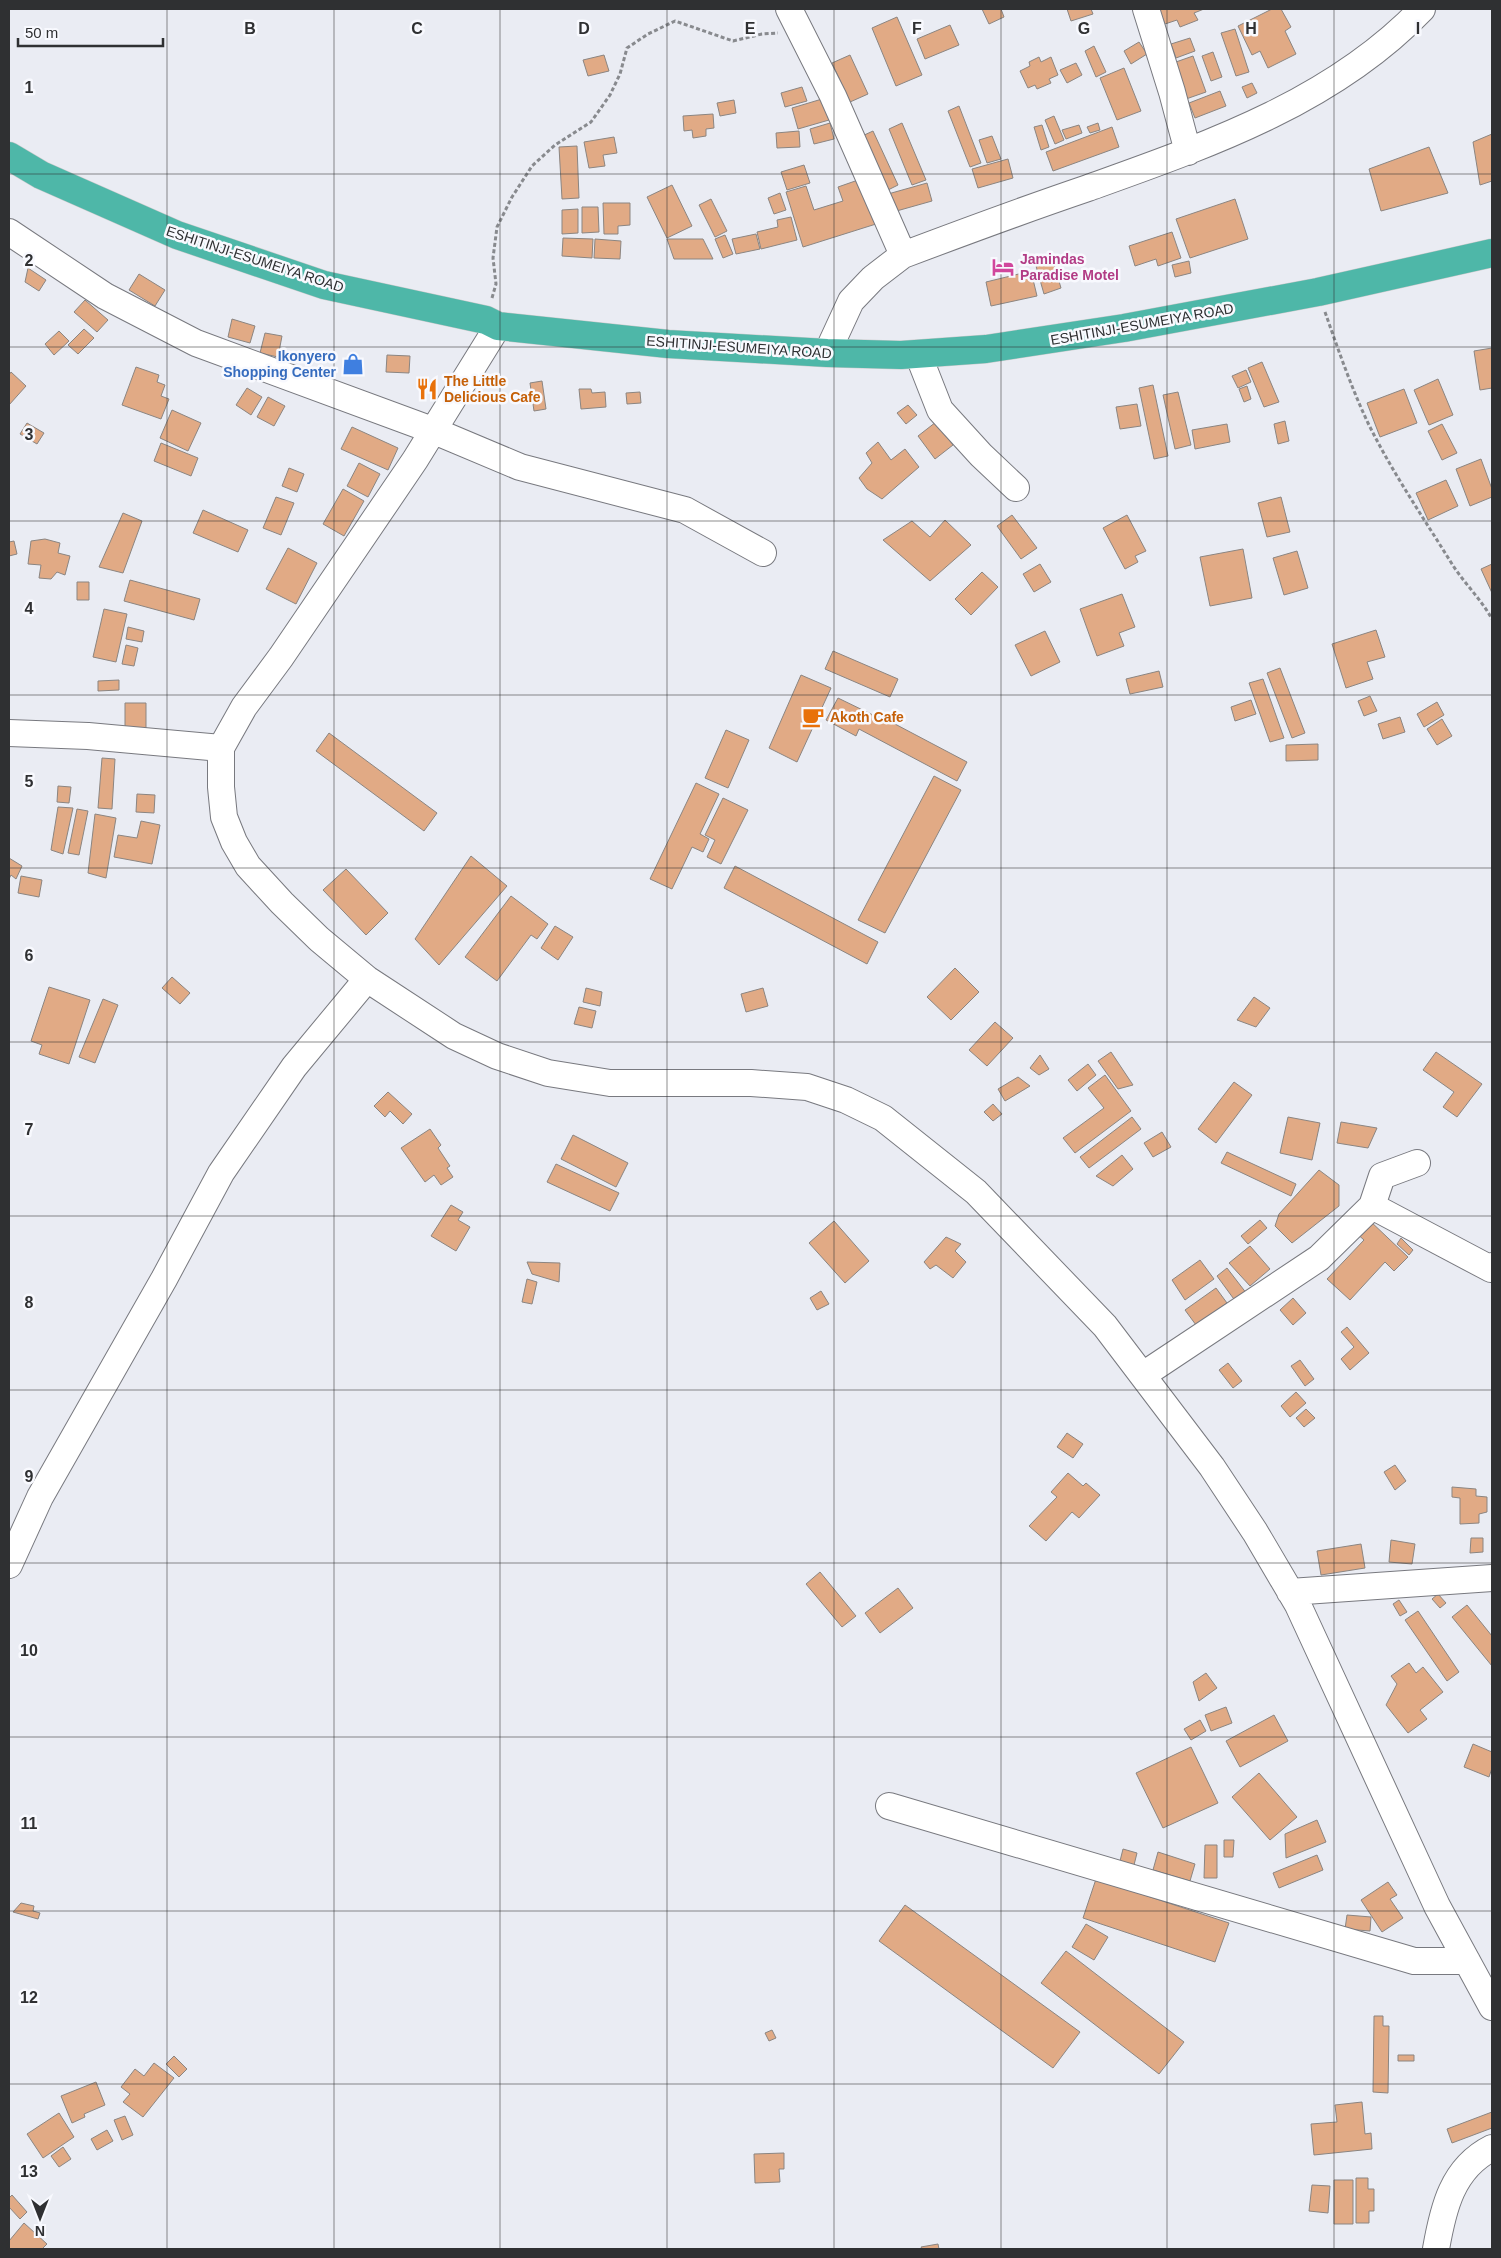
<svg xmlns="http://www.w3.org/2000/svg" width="1501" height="2258" font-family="Arial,sans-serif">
	<rect width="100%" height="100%" fill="#eaecf3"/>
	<path fill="#e1aa85" stroke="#8b8581" d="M982 9H1001L1004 17 989 24Z
		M1067 9H1091L1093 14 1071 21Z
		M1159 9H1204L1194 13 1198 20 1180 27 1177 20 1165 24Z
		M1272 9H1281L1291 27 1285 31 1296 54 1268 68 1260 51 1252 55 1238 26Z
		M897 17 922 75 896 86 872 28Z
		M950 25 959 45 925 59 917 39Z
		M1235 29 1249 72 1236 76 1221 33Z
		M1190 38 1195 51 1176 58 1171 44Z
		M1139 42 1147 54 1131 64 1124 51Z
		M1094 46 1106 72 1096 77 1085 51Z
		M1213 52 1222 77 1211 81 1202 56Z
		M604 55 609 71 588 76 583 60Z
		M850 55 868 94 850 102 832 63Z
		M1193 56 1206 92 1186 99 1173 63Z
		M1039 57 1041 62 1051 57 1058 75 1049 79 1051 83 1037 89 1035 85 1028 88 1020 71 1030 66 1029 62Z
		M1076 63 1082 75 1067 83 1060 70Z
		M1124 68 1141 111 1117 120 1100 78Z
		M1252 83 1257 93 1247 98 1242 87Z
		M802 87 807 101 785 107 781 93Z
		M1220 91 1226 106 1195 118 1189 103Z
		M822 99 829 120 798 129 792 108Z
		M734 100 736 113 720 116 717 103Z
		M959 106 981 163 970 167 948 111Z
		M713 114 714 128 706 129V136L693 138 692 130 684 131 683 116Z
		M1054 116 1064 140 1055 144 1045 120Z
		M830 123 834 139 814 144 810 129Z
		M902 123 926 180 912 185 889 129Z
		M1098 123 1100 130 1090 133 1087 127Z
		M1042 125 1049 147 1041 150 1034 127Z
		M1079 125 1082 133 1066 139 1062 130Z
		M1112 127 1119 147 1053 171 1046 152Z
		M799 131 800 147 777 148 776 133Z
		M873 131 898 185 886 191 860 137Z
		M1492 134V181L1480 185 1473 142Z
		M992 136 1001 159 987 163 979 140Z
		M614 137 617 153 603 155 605 166 589 168 584 142Z
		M577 146 579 198 562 199 559 147Z
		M1429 147 1448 193 1381 211 1369 169Z
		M1008 159 1013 178 978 188 972 169Z
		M804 165 810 183 787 190 781 172Z
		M861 179 876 224 803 247 786 192 806 186 814 210 843 201 838 187Z
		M927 183 932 201 893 212 888 194Z
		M672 185 692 226 667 238 647 197Z
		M780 193 786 210 774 214 768 198Z
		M711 199 727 231 715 237 699 205Z
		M1235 199 1248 239 1190 258 1176 219Z
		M603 203H630V225L618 226V234H604Z
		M582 207H598L599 232 582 233Z
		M578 209V233L562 234V210Z
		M791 217 797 240 761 249 757 232 778 227 777 220Z
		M1172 232 1181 258 1158 266 1156 259 1135 266 1129 246Z
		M756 234 760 249 736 254 732 239Z
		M725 235 733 254 723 258 715 239Z
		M563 238 593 239 592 258 562 256Z
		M595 239 621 241 620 259 594 258Z
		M667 239H703L713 259H674Z
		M1053 261 1061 288 1044 294 1036 266Z
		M1189 261 1191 273 1175 277 1172 265Z
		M28 268 46 280 39 291 25 282Z
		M1031 271 1037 296 991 306 986 282Z
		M139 274 165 290 155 306 129 290Z
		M85 300 108 320 97 332 74 312Z
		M232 319 255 326 250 343 228 337Z
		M84 329 94 338 78 354 68 345Z
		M59 331 69 341 54 355 45 344Z
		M265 333 282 336 278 357 260 353Z
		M1492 348V388L1480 390 1474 351Z
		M387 355 410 356 409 373 386 372Z
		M1262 362 1279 402 1264 407 1248 368Z
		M136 367 159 375 157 382 165 385 161 396 169 399 161 419 122 405Z
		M1246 370 1251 382 1238 388 1232 376Z
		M11 372 26 386 9 405V375Z
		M1438 379 1453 415 1429 425 1414 390Z
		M542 381 546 409 534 411 530 383Z
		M1153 385 1168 456 1154 459 1139 388Z
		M1247 386 1251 399 1244 402 1239 389Z
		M247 388 262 397 251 415 236 405Z
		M579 389H591L592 393 605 392 606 407 581 409Z
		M1404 389 1417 423 1380 437 1367 403Z
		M640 392 641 403 627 404 626 393Z
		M1178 392 1191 445 1175 449 1163 395Z
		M268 397 285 406 274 426 257 417Z
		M1137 404 1141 426 1120 429 1116 407Z
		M908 405 917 415 906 424 897 413Z
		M172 410 201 423 188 451 160 438Z
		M1285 421 1289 441 1278 444 1274 424Z
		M936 422 953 445 935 459 918 436Z
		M27 423 44 433 37 444 20 434Z
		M1227 424 1230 442 1195 449 1192 430Z
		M1442 424 1457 453 1442 460 1428 431Z
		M352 427 398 448 388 470 341 449Z
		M878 442 891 460 905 449 919 467 882 499 867 489 859 478 872 463 866 453Z
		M161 443 198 458 191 476 154 461Z
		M1481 459 1492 489V497L1470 506 1456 469Z
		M359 463 380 474 368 497 347 486Z
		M289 468 304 474 297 492 282 486Z
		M1446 480 1458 506 1428 520 1416 493Z
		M343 489 364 501 344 536 323 524Z
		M276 497 294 503 281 535 263 528Z
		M1281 497 1290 532 1267 537 1258 503Z
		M203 510 248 530 238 552 193 533Z
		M123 513 142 521 123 573 99 567Z
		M1012 515 1037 548 1021 559 997 526Z
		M1127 515 1146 551 1135 556 1138 562 1125 569 1103 528Z
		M945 520 971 545 930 581 883 540 912 521 930 537Z
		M45 539 60 543 58 553 70 556 65 575 57 572 51 579 39 578 41 565 28 564 31 541Z
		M14 541 17 554 9 556V542Z
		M288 548 317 563 296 604 266 589Z
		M1243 549 1252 598 1210 606 1200 557Z
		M1297 551 1308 588 1284 595 1273 558Z
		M1040 564 1051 582 1034 592 1023 574Z
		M1492 564V593L1481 569Z
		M982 572 998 587 971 615 955 599Z
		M130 580 200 599 194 620 124 601Z
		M77 582H89V600H77Z
		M1122 594 1135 627 1119 633 1124 646 1097 656 1080 609Z
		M104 609 127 614 116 662 93 657Z
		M128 627 144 631 142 642 126 639Z
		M1376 630 1385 657 1367 662 1373 679 1346 688 1332 644Z
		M1045 631 1060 662 1031 676 1015 645Z
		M126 645 138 648 134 666 122 664Z
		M833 651 898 679 890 697 825 669Z
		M1280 668 1305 733 1292 738 1267 673Z
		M1159 671 1163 687 1130 694 1126 679Z
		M801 675 831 688 797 762 769 748Z
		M1263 679 1284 738 1270 742 1249 683Z
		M119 680V690L98 691V681Z
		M1370 696 1377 711 1364 716 1358 701Z
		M838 698 875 716 876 714 967 762 957 781 859 729 856 736 826 720Z
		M1251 700 1256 714 1235 721 1231 707Z
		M1437 702 1444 715 1424 727 1417 714Z
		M125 703H146V735H125Z
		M1400 717 1405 732 1383 739 1378 724Z
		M1442 719 1452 736 1437 745 1427 729Z
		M726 730 749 740 728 788 705 778Z
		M329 733 437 813 424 831 316 751Z
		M1318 744V760L1286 761V745Z
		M102 758 115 759 112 809 98 808Z
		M934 776 961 790 885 933 858 920Z
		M696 783 719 794 700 834 709 839 703 852 692 847 672 889 650 879Z
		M58 786 71 787 69 803 57 802Z
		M137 794 155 795 154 813 136 812Z
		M723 798 748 810 721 864 707 857 715 840 705 835Z
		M58 807 73 808 63 854 51 850Z
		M77 809 88 811 79 855 68 853Z
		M95 814 116 818 106 878 88 873Z
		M141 821 160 825 152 864 114 857 118 835 137 838Z
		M471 856 507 886 439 965 415 939Z
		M9 858 22 866 16 879 11 875 9 879Z
		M735 866 878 942 867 964 724 888Z
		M346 869 388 913 366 935 323 890Z
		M21 876 42 880 39 897 18 893Z
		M511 896 548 924 537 939 531 935 497 981 465 957Z
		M555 926 573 937 558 960 541 948Z
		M955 968 979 992 951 1020 927 997Z
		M172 977 190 993 180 1004 162 988Z
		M49 987 90 1000 69 1064 39 1054 42 1045 31 1041Z
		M586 988 602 992 600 1006 583 1002Z
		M763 988 768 1006 746 1012 741 994Z
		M1254 997 1270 1008 1256 1027 1237 1020Z
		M103 999 118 1005 95 1063 79 1057Z
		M579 1007 596 1011 592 1028 574 1024Z
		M995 1022 1013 1038 987 1066 969 1050Z
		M1111 1052 1133 1085 1118 1089 1098 1061Z
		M1436 1052 1482 1084 1457 1117 1443 1107 1454 1092 1423 1070Z
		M1040 1055 1049 1069 1039 1075 1030 1068Z
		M1088 1064 1096 1075 1077 1091 1068 1080Z
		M1105 1075 1131 1111 1075 1153 1063 1138 1104 1108 1088 1088Z
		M1018 1077 1030 1086 1005 1101 998 1089Z
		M1234 1082 1252 1095 1216 1143 1198 1129Z
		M388 1092 412 1114 403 1124 390 1111 385 1117 374 1106Z
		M993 1104 1002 1114 993 1121 984 1112Z
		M1132 1117 1141 1129 1089 1168 1080 1157Z
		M1288 1117 1320 1123 1312 1160 1280 1153Z
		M1341 1122 1377 1128 1368 1148 1337 1143Z
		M430 1129 441 1145 438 1148 450 1166 447 1168 453 1177 441 1185 434 1175 425 1182 401 1148Z
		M1162 1132 1171 1147 1153 1157 1144 1143Z
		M573 1135 628 1163 616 1187 561 1159Z
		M1227 1152 1296 1184 1291 1196 1221 1163Z
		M1122 1155 1133 1169 1113 1186 1096 1176Z
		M556 1164 619 1193 610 1211 547 1182Z
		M1319 1170 1339 1185V1206L1292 1243 1275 1226 1279 1214Z
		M451 1205 463 1212 458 1220 470 1227 456 1251 431 1236Z
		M1368 1219 1408 1257 1394 1271 1385 1262 1350 1300 1327 1279 1364 1240 1355 1232Z
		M1260 1220 1267 1228 1248 1244 1241 1236Z
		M834 1221 869 1261 845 1283 809 1243Z
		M946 1237 961 1244 955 1251 966 1262 953 1278 936 1265 930 1269 924 1262Z
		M1401 1238 1413 1250 1409 1255 1397 1244Z
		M1250 1246 1270 1269 1250 1286 1229 1263Z
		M1200 1260 1214 1279 1185 1300 1172 1280Z
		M527 1262 560 1263 559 1282 532 1274Z
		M1227 1268 1247 1294 1236 1302 1217 1276Z
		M527 1279 537 1282 532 1304 522 1302Z
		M1216 1288 1227 1303 1196 1325 1185 1310Z
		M821 1291 829 1304 817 1310 810 1298Z
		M1293 1298 1306 1313 1293 1325 1280 1310Z
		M1347 1327 1369 1353 1350 1370 1341 1359 1354 1347 1341 1332Z
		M1300 1360 1314 1379 1305 1386 1291 1366Z
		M1228 1363 1242 1381 1233 1388 1219 1370Z
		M1296 1392 1306 1403 1290 1417 1281 1406Z
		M1306 1409 1315 1418 1304 1427 1296 1418Z
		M1067 1433 1083 1444 1073 1458 1057 1447Z
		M1395 1465 1406 1481 1395 1490 1384 1472Z
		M1068 1473 1083 1486 1086 1483 1100 1495 1079 1518 1072 1512 1046 1541 1029 1526 1057 1497 1051 1492Z
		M1452 1487 1476 1489V1496L1487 1497V1512L1479 1514V1523L1460 1524V1498L1452 1497Z
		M1471 1538H1483V1552L1470 1553Z
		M1391 1540 1415 1544 1412 1564 1389 1562Z
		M1361 1544 1365 1568 1321 1575 1317 1551Z
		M820 1572 856 1616 842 1627 806 1584Z
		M898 1588 913 1608 880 1633 865 1613Z
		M1438 1594 1446 1603 1440 1608 1432 1599Z
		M1399 1600 1407 1612 1400 1616 1393 1604Z
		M1467 1605 1492 1636V1666L1452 1617Z
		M1418 1611 1459 1672 1447 1681 1405 1620Z
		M1409 1663 1416 1673 1423 1667 1443 1692 1420 1710 1427 1719 1408 1733 1386 1705 1397 1684 1391 1676Z
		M1206 1673 1217 1688 1199 1701 1193 1682Z
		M1226 1707 1232 1723 1211 1731 1205 1715Z
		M1274 1715 1288 1741 1240 1767 1226 1741Z
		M1200 1720 1206 1731 1191 1740 1184 1729Z
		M1473 1744 1492 1752V1768L1489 1777 1464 1767Z
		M1191 1747 1218 1803 1163 1828 1136 1773Z
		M1259 1773 1297 1817 1270 1840 1232 1797Z
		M1317 1820 1326 1842 1286 1858 1285 1834Z
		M1224 1840H1234L1233 1857H1224Z
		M1205 1845H1217V1878H1204Z
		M1123 1849 1137 1853 1134 1865 1120 1861Z
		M1158 1852 1195 1864 1190 1881 1153 1870Z
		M1317 1855 1323 1870 1279 1888 1273 1873Z
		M1096 1879 1229 1923 1215 1962 1083 1918Z
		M1388 1882 1397 1895 1390 1899 1403 1918 1382 1932 1361 1900Z
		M21 1903 34 1906 33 1911 40 1913 38 1919 13 1912Z
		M905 1905 1080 2032 1053 2068 879 1941Z
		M1347 1915 1371 1917 1370 1931 1345 1929Z
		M1086 1924 1108 1937 1094 1960 1072 1947Z
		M1066 1951 1184 2042 1159 2074 1041 1983Z
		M1374 2016H1383V2026H1389L1388 2093 1373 2092Z
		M772 2030 776 2038 769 2041 765 2033Z
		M1398 2055H1414V2061H1398Z
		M174 2056 187 2069 179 2077 166 2064Z
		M154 2063 174 2078 143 2117 123 2102 130 2094 121 2087 135 2069 144 2076Z
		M96 2082 105 2105 84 2114 85 2117 72 2123 61 2096Z
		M1362 2102 1365 2134 1371 2133 1372 2149 1314 2155 1311 2124 1337 2122 1335 2105Z
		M1492 2112V2128L1452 2143 1447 2129Z
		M59 2113 74 2137 43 2158 27 2134Z
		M125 2116 133 2135 122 2140 114 2120Z
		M107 2130 113 2141 97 2150 91 2139Z
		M63 2147 71 2159 59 2167 51 2156Z
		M784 2153V2169H779L780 2182 755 2183 754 2154Z
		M1356 2178H1368V2189H1374V2211H1369V2223H1356Z
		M1334 2180H1353V2224H1334Z
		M1312 2185 1330 2186 1328 2213 1309 2211Z
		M12 2195 27 2212 20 2219 9 2207V2198Z
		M24 2223 47 2244 42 2249H9V2241Z
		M938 2244 939 2249H922L921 2247Z"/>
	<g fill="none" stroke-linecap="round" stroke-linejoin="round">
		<g stroke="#78797f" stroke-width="28">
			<path id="minor" d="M789 9 833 96 903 255
				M1146 9 1172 92 1188 152
				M9 232 105 296 196 343 432 430 520 467 685 510 763 553
				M498 326 415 460 281 657 244 707 221 748V787L224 817 234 842 248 866 282 903 319 939 367 979 454 1036 497 1056 548 1073 610 1083H751L807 1087 846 1100 883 1118 976 1192 1105 1326 1212 1467 1255 1532 1298 1605 1437 1906 1492 2007
				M827 353 851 301 873 278 903 255C964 232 1026 209 1088 188 1208 145 1333 102 1422 9
				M918 354 940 410 981 455 1016 488
				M9 733 88 736 221 748
				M1372 1206 1491 1269 1492 1266
				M1143 1375 1319 1258 1372 1206 1382 1176 1417 1163
				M9 1565 40 1497 164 1279 221 1173 294 1067 367 979
				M1290 1592 1492 1578
				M889 1806 1414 1961H1467
				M1436 2249C1443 2209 1452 2168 1492 2148"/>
		</g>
		<g stroke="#c9c9ca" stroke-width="29">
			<path id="highway" d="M9 156 41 175 177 235 324 285 486 320 498 326 668 344 827 353 901 355 986 349 1124 328 1318 292 1492 253"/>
		</g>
		<path stroke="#888a8e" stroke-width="3" stroke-dasharray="4 2.5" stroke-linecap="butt" d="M492 298 496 284 493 258 497 227 512 197 532 166 555 145 591 122 610 95 620 74 627 48 648 34 675 21 733 41 762 34 778 33
			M1325 312C1338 349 1351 387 1368 423 1392 472 1423 517 1452 564 1464 583 1481 599 1492 619"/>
		<use href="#minor" stroke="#fff" stroke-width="26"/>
		<use href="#highway" stroke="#4eb7a8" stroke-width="28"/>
	</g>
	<path fill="none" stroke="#2f3032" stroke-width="1" stroke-opacity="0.55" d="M167 9V2249M334 9V2249M500 9V2249M667 9V2249M834 9V2249M1001 9V2249M1167 9V2249M1334 9V2249M9 174H1492M9 347H1492M9 521H1492M9 695H1492M9 868H1492M9 1042H1492M9 1216H1492M9 1390H1492M9 1563H1492M9 1737H1492M9 1911H1492M9 2084H1492"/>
	<defs>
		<g id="hotel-bare" transform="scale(1.725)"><path d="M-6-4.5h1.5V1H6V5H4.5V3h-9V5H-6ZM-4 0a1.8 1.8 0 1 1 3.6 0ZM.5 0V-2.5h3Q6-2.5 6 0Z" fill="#d1479c" stroke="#f8f9fe" stroke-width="2.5" paint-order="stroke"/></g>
		<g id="shop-bare" transform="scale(1.725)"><path d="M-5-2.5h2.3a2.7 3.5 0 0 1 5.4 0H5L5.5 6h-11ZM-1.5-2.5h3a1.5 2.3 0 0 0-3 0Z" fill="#3f7fe0" stroke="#f8f9fe" stroke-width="2.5" paint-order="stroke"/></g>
		<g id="restaurant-bare" transform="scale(1.725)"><path d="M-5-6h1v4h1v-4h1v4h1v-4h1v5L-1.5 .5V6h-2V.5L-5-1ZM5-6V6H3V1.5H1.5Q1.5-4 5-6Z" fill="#e8710a" stroke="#f8f9fe" stroke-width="2.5" paint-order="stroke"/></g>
		<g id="cafe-bare" transform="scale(1.725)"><path d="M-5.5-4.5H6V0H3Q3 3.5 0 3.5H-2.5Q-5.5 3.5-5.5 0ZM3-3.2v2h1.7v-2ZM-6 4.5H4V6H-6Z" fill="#e8710a" stroke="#f8f9fe" stroke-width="2.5" paint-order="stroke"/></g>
	</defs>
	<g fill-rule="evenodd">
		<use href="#hotel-bare" x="1003" y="267"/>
		<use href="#shop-bare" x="353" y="364"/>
		<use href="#restaurant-bare" x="427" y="389"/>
		<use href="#cafe-bare" x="813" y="717"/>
	</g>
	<g text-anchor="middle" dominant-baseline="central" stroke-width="5" stroke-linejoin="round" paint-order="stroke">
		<g font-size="14" fill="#2f3032" stroke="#f8f9fe">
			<text transform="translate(255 259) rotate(18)">ESHITINJI-ESUMEIYA ROAD</text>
			<text transform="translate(1142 324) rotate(-10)">ESHITINJI-ESUMEIYA ROAD</text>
			<text transform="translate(739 347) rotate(4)">ESHITINJI-ESUMEIYA ROAD</text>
		</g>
		<g font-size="14" font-weight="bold" fill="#b23c85" stroke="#f8f9fe" text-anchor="start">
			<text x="1020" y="259">Jamindas<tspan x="1020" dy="16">Paradise Motel</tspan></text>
		</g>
		<g font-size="14" font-weight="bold" fill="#366cbe" stroke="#f8f9fe" text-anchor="end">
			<text x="336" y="356">Ikonyero<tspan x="336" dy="16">Shopping Center</tspan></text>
		</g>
		<g font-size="14" font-weight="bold" fill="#c56008" stroke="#f8f9fe" text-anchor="start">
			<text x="444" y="381">The Little<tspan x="444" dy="16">Delicious Cafe</tspan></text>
			<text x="830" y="717">Akoth Cafe</text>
		</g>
	</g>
	<g font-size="16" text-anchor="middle" font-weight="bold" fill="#2f3032" stroke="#f8f9fe" stroke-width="5" stroke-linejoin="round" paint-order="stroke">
		<text x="250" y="34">B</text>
		<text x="417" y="34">C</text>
		<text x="584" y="34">D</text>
		<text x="750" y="34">E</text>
		<text x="917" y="34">F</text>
		<text x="1084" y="34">G</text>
		<text x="1251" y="34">H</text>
		<text x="1418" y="34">I</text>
		<text x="29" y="93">1</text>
		<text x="29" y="266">2</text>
		<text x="29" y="440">3</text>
		<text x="29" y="614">4</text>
		<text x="29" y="787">5</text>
		<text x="29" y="961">6</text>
		<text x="29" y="1135">7</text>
		<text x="29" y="1308">8</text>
		<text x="29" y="1482">9</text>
		<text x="29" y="1656">10</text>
		<text x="29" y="1829">11</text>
		<text x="29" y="2003">12</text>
		<text x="29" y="2177">13</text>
	</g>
	<rect width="1501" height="2258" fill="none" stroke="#2f3032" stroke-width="20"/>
	<g transform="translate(40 2218) rotate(180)" stroke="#f8f9fe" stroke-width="4" paint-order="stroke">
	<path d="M0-4L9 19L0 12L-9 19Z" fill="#2f3032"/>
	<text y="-8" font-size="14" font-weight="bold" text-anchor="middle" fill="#2f3032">N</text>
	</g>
	<path d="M18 38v8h145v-8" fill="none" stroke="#2f3032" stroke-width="2.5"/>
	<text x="25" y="38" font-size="15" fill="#2f3032" stroke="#f8f9fe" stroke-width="4" paint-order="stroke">50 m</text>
</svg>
